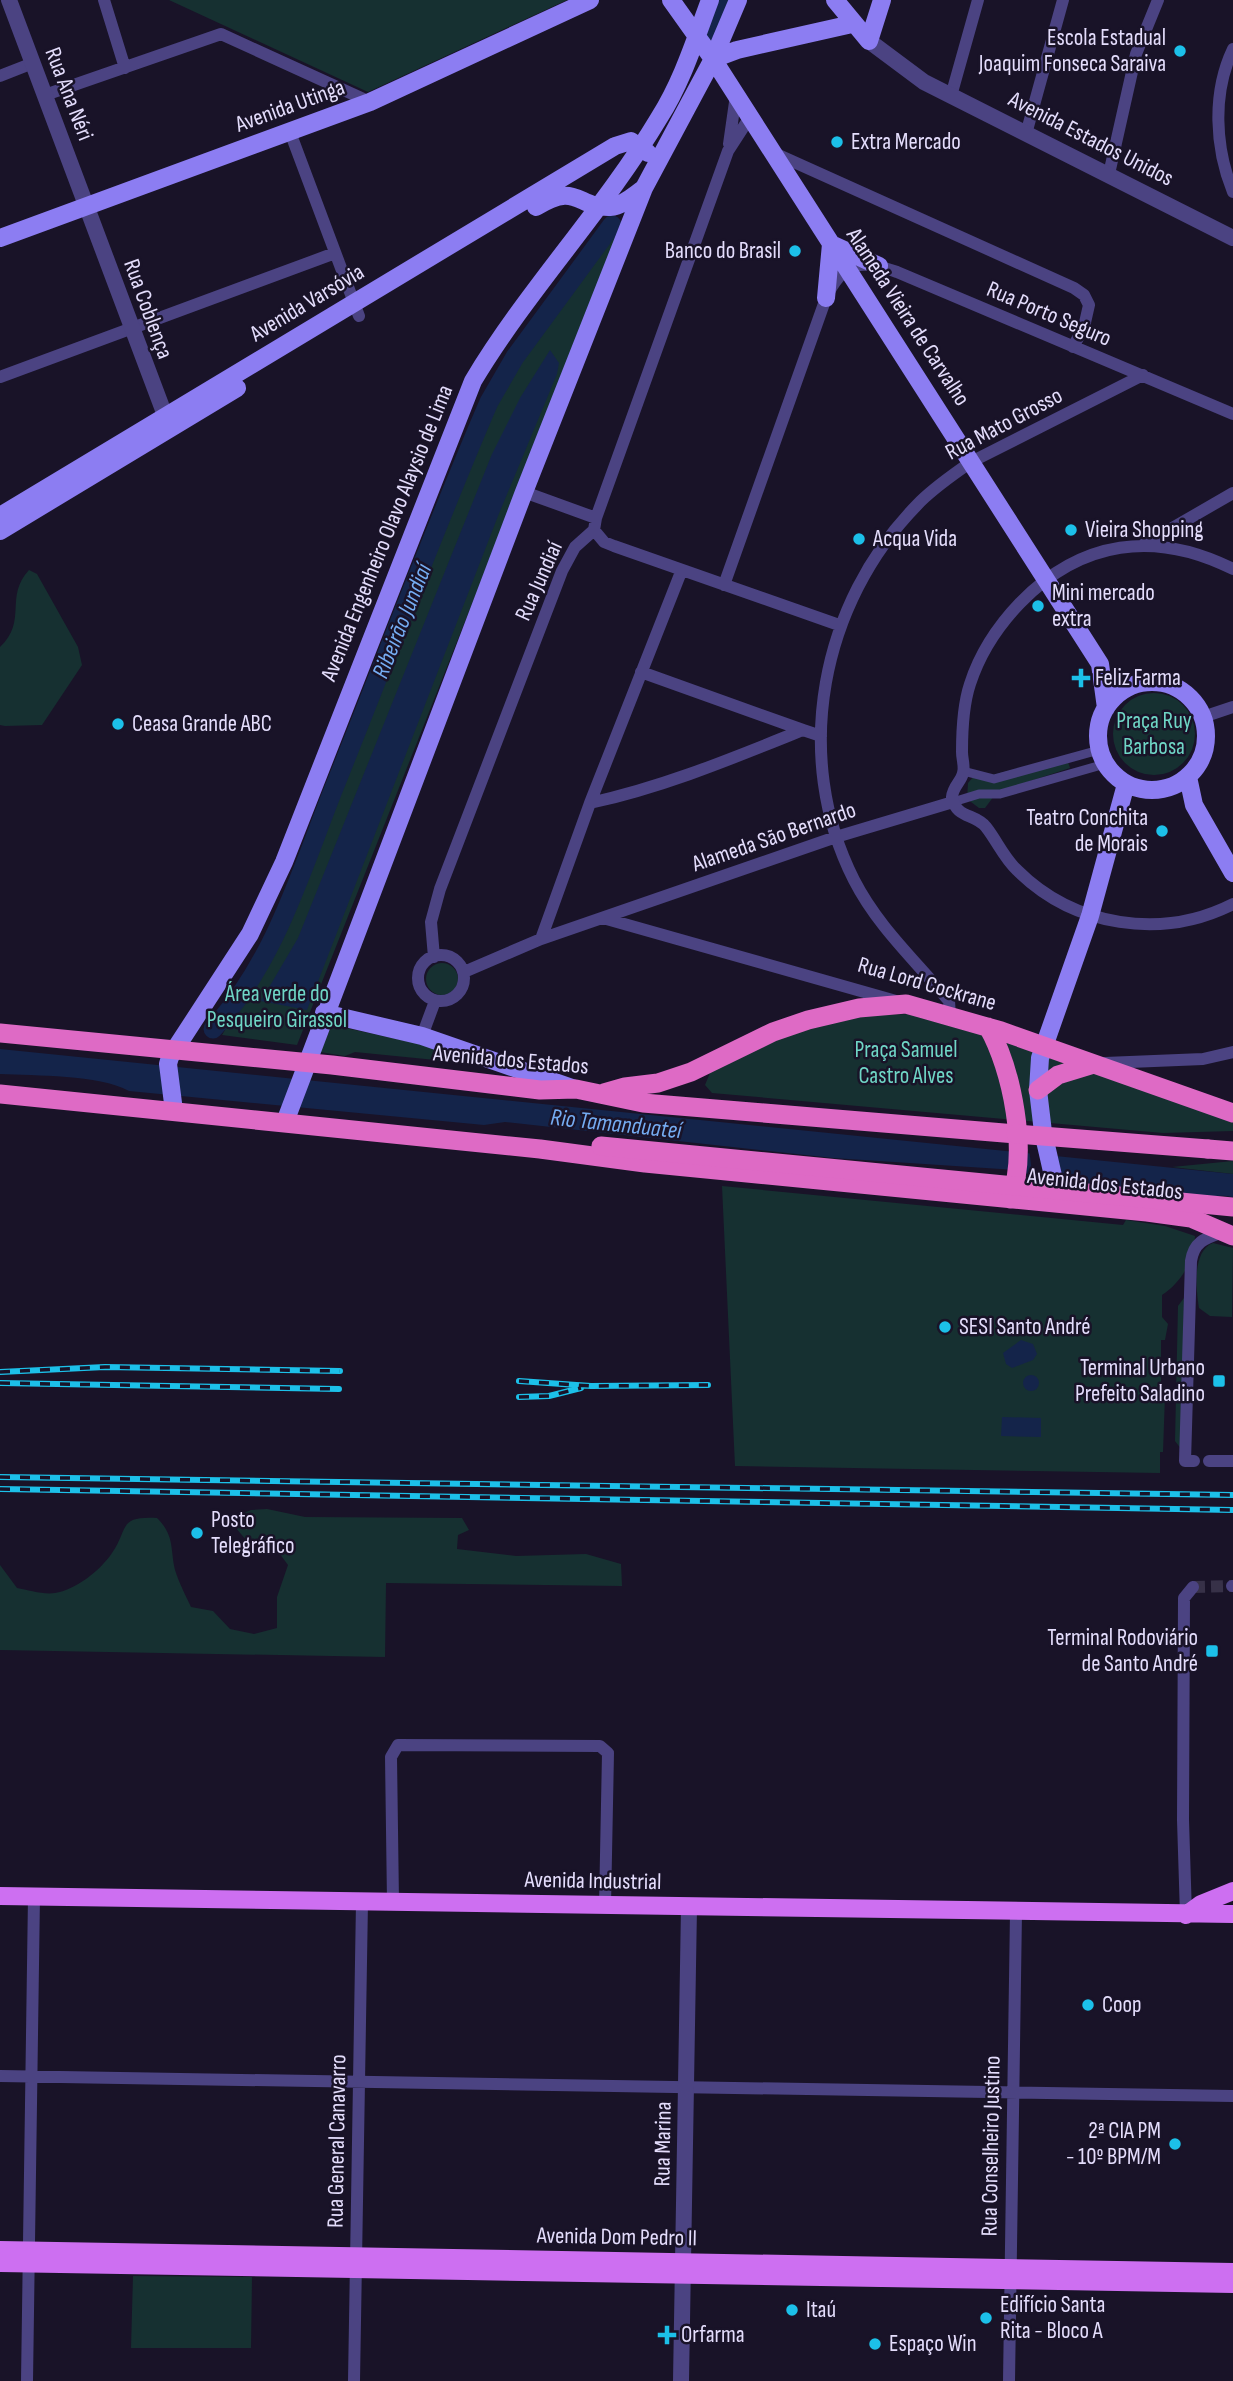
<svg xmlns="http://www.w3.org/2000/svg" width="1233" height="2381" font-family="'Sofia Sans Condensed',sans-serif">
	<rect width="100%" height="100%" fill="#191328"/>
	<path fill="#163031" d="M169 0H567L368 92Z
		M614 232 619 233 297 1045 222 1035 283 933 499 395 517 362Z
		M29 570 37 574 78 647 82 665 42 725 5 726 0 725V647C28 621 4 597 29 570Z
		M1113 734a41 41 0 1 1 82 0a41 41 0 1 1-82 0Z
		M1066 756 1070 768 997 792 985 808H979L967 799 968 783 974 776 992 775Z
		M426 979a16 16 0 1 1 32 0a16 16 0 1 1-32 0Z
		M912 1014 994 1037 1233 1120V1131L1163 1133 712 1093 705 1085 712 1068 777 1037 843 1016Z
		M332 1025 429 1046 486 1065 355 1052 345 1056 320 1052Z
		M1233 1161V1174L1172 1167Z
		M722 1186 1123 1225 1126 1220 1165 1226 1195 1236C1194 1260 1182 1282 1162 1295V1317L1168 1324 1165 1340H1161V1393L1165 1395 1163 1452H1160V1473L735 1466Z
		M1213 1243 1233 1248 1232 1317 1210 1316 1199 1308C1196 1289 1192 1251 1213 1243Z
		M1184 1298 1182 1450 1175 1441 1178 1306Z
		M267 1509 305 1517 462 1518 469 1530 458 1535 457 1549 516 1556 586 1554 621 1564 622 1586 386 1583 385 1657 0 1650V1565L17 1588C28 1590 44 1595 55 1593 75 1590 100 1571 112 1553 129 1529 117 1516 157 1518 175 1536 170 1549 175 1570 179 1583 186 1596 191 1607L213 1611 230 1629 254 1634 277 1628V1597L288 1565 271 1542 247 1541 235 1527 239 1515 251 1510Z
		M133 2276 252 2277 251 2348H131Z"/>
	<path fill="#14244a" d="M550 350 559 363 557 374 498 516 307 1010 261 1001 298 938 492 454 520 398Z
		M0 1049 1233 1174V1197C1214 1193 1197 1200 1178 1198 1125 1192 1067 1188 1016 1170L833 1158 505 1122 484 1125 129 1091C98 1074 36 1076 0 1074Z
		M1021 1340 1033 1344 1037 1354 1033 1360 1012 1368 1006 1364 1003 1353Z
		M1023 1383a8 8 0 1 1 16 0a8 8 0 1 1-16 0Z
		M1002 1417 1041 1418V1437L1001 1436Z"/>
	<path fill="#191328" d="M1029 1149 1049 1151 1057 1179 1033 1180Z"/>
	<g fill="none" stroke-linecap="round" stroke-linejoin="round">
		<path stroke="#14244a" stroke-width="19" d="M712 32 724 0
			M213 1029C275 962 301 871 334 788 386 659 434 529 489 402L515 357 612 225"/>
		<path stroke="#373148" stroke-width="12" stroke-dasharray="12 6" stroke-linecap="butt" d="M1193 1587 1232 1586"/>
		<path stroke="#4b4382" stroke-width="9" d="M963 771 994 779 1099 750
			M953 802 979 794H1000L1105 764"/>
		<path stroke="#4b4382" stroke-width="12" d="M104 0 125 68
			M1233 49C1212 93 1215 148 1233 192
			M0 76 33 63
			M45 95 221 34 370 102
			M951 96 978 0
			M290 132 359 316
			M1026 134 1063 0
			M729 144 736 95
			M774 153 1074 288 1084 295 1089 305 1084 327 1073 347
			M1109 174 1136 54 1158 0
			M0 377 335 253
			M524 492 596 518
			M594 530 596 518 728 151 750 117
			M594 530 604 542 614 546 839 625
			M1143 545 1233 493
			M1233 569C1155 530 1081 540 1020 603 998 626 980 653 970 684 963 705 962 730 962 752 962 759 965 767 963 773 961 782 953 786 952 797 956 819 975 813 986 827 997 841 1004 858 1017 870 1074 927 1162 940 1233 904
			M724 585 826 298C843 261 861 259 897 272L1233 414
			M641 672 803 730
			M1203 717 1233 707
			M590 803C664 787 733 758 803 730L821 736
			M603 918 896 1001
			M541 939 590 803 681 572
			M418 978a23 23 0 1 1 46 0a23 23 0 1 1-46 0Z
			M434 957 431 922 440 889 562 571 575 547 594 530
			M464 972 541 939 836 837 953 802
			M950 1016 949 1001C916 961 878 927 854 880 791 756 821 603 917 505 933 488 953 475 971 462L1143 375
			M422 1036 435 1001
			M1105 1063 1203 1059 1233 1052
			M1194 1461H1185L1191 1261C1194 1241 1206 1238 1223 1232
			M1209 1461H1233
			M1232 1586H1233
			M393 1902 391 1757 398 1745 600 1746 608 1753 605 1906
			M1186 1915 1183 1820 1184 1598 1193 1587
			M0 2076 1233 2096
			M27 2381 34 1896
			M354 2381 362 1902
			M1009 2381 1016 1912"/>
		<path stroke="#4b4382" stroke-width="16" d="M9 0 169 426
			M869 41 924 82 1233 238
			M681 2381 689 1907"/>
		<path stroke="#8c7df2" stroke-width="18" d="M671 0 713 59 1100 664 1106 708
			M835 0 869 41 882 0
			M713 59 737 50 852 24
			M536 207C577 181 577 208 610 207 623 206 634 195 644 188
			M0 238 370 102 590 0
			M826 298 831 244 879 266
			M0 516 615 146 631 141 648 153
			M0 531 237 388
			M1098 736a54 54 0 1 1 108 0a54 54 0 1 1-108 0Z
			M1188 777 1194 805 1233 873
			M324 1013 422 1036 575 1089
			M174 1111 168 1064 170 1057 250 934 284 862 473 381C528 289 604 210 659 118 682 82 695 40 710 0
			M285 1122 524 492 644 188 713 59 738 0
			M1059 1202 1043 1132 1038 1090 1040 1058 1090 916 1126 784"/>
		<path stroke="#cd6ff1" stroke-width="18" d="M0 1896 1233 1914
			M1186 1915 1201 1904 1233 1891
			M0 2250 1233 2272
			M0 2263 1233 2284"/>
		<path stroke="#de6ac5" stroke-width="19" d="M988 1027C1012 1069 1029 1153 1010 1199
			M0 1033 332 1065 540 1090 576 1089 643 1103 1016 1134
			M1038 1090 1058 1075 1094 1064
			M604 1093 625 1087 658 1083 691 1072 773 1032 808 1020 859 1008 906 1004 1001 1031 1233 1113
			M0 1094 540 1149 645 1163 1147 1212 1191 1218 1233 1236
			M1208 1149 1233 1151"/>
		<g stroke="#1cc0e9" stroke-width="6">
			<path id="rail" d="M0 1372 105 1367 340 1371
				M519 1381 591 1386 708 1385
				M0 1383 339 1389
				M519 1397 549 1396 581 1388
				M0 1477 1233 1495
				M0 1489 1233 1510"/>
		</g>
		<use href="#rail" stroke="#191328" stroke-width="3.5" stroke-dasharray="10" stroke-linecap="butt"/>
		<path stroke="#de6ac5" stroke-width="19" d="M1016 1134 1208 1149
			M601 1146 1233 1207"/>
	</g>
	<g fill="#1cc0e9" stroke="#191328" stroke-width="2.5">
		<circle cx="1180" cy="51" r="7"/>
		<circle cx="837" cy="142" r="7"/>
		<circle cx="795" cy="251" r="7"/>
		<circle cx="1071" cy="530" r="7"/>
		<circle cx="859" cy="539" r="7"/>
		<circle cx="1038" cy="606" r="7"/>
		<path d="M1077.5 667.5h7v7h7v7h-7v7h-7v-7h-7v-7h7z"/>
		<circle cx="118" cy="724" r="7"/>
		<circle cx="1162" cy="831" r="7"/>
		<circle cx="945" cy="1327" r="7"/>
		<rect x="1212" y="1374" width="14" height="14" rx="3.5"/>
		<circle cx="197" cy="1533" r="7"/>
		<rect x="1205" y="1644" width="14" height="14" rx="3.5"/>
		<circle cx="1088" cy="2005" r="7"/>
		<circle cx="1175" cy="2144" r="7"/>
		<circle cx="792" cy="2310" r="7"/>
		<circle cx="986" cy="2318" r="7"/>
		<path d="M663.5 2324.5h7v7h7v7h-7v7h-7v-7h-7v-7h7z"/>
		<circle cx="875" cy="2344" r="7"/>
	</g>
	<g text-anchor="middle" dominant-baseline="central" stroke-width="5" stroke-linejoin="round" paint-order="stroke">
		<g font-size="23" fill="#e4ddfc" stroke="#191328" text-anchor="start">
			<text x="1166" y="38" text-anchor="end">Escola Estadual<tspan x="1166" dy="26">Joaquim Fonseca Saraiva</tspan></text>
			<text x="851" y="142">Extra Mercado</text>
			<text x="781" y="251" text-anchor="end">Banco do Brasil</text>
			<text x="1085" y="530">Vieira Shopping</text>
			<text x="873" y="539">Acqua Vida</text>
			<text x="1052" y="593">Mini mercado<tspan x="1052" dy="26">extra</tspan></text>
			<text x="1095" y="678">Feliz Farma</text>
			<text x="132" y="724">Ceasa Grande ABC</text>
			<text x="1148" y="818" text-anchor="end">Teatro Conchita<tspan x="1148" dy="26">de Morais</tspan></text>
			<text x="959" y="1327">SESI Santo André</text>
			<text x="1205" y="1368" text-anchor="end">Terminal Urbano<tspan x="1205" dy="26">Prefeito Saladino</tspan></text>
			<text x="211" y="1520">Posto<tspan x="211" dy="26">Telegráfico</tspan></text>
			<text x="1198" y="1638" text-anchor="end">Terminal Rodoviário<tspan x="1198" dy="26">de Santo André</tspan></text>
			<text x="1102" y="2005">Coop</text>
			<text x="1161" y="2131" text-anchor="end">2ª CIA PM<tspan x="1161" dy="26">- 10º BPM/M</tspan></text>
			<text x="1000" y="2305">Edifício Santa<tspan x="1000" dy="26">Rita - Bloco A</tspan></text>
			<text x="806" y="2310">Itaú</text>
			<text x="681" y="2335">Orfarma</text>
			<text x="889" y="2344">Espaço Win</text>
		</g>
		<g font-size="23" fill="#e4ddfc" stroke="#191328">
			<text transform="translate(69 94) rotate(69)">Rua Ana Néri</text>
			<text transform="translate(290 106) rotate(-20)">Avenida Utinga</text>
			<text transform="translate(1091 139) rotate(27)">Avenida Estados Unidos</text>
			<text transform="translate(307 303) rotate(-31)">Avenida Varsóvia</text>
			<text transform="translate(148 309) rotate(70)">Rua Coblença</text>
			<text transform="translate(1049 314) rotate(23)">Rua Porto Seguro</text>
			<text transform="translate(908 317) rotate(57)">Alameda Vieira de Carvalho</text>
			<text transform="translate(1004 424) rotate(-28)">Rua Mato Grosso</text>
			<text transform="translate(387 533) rotate(-68)">Avenida Engenheiro Olavo Alaysio de Lima</text>
			<text transform="translate(539 581) rotate(-66)">Rua Jundiaí</text>
			<text transform="translate(774 837) rotate(-19)">Alameda São Bernardo</text>
			<text transform="translate(927 984) rotate(16)">Rua Lord Cockrane</text>
			<text transform="translate(511 1060) rotate(5)">Avenida dos Estados</text>
			<text transform="translate(1105 1184) rotate(6)">Avenida dos Estados</text>
			<text transform="translate(593 1881) rotate(1)">Avenida Industrial</text>
			<text transform="translate(337 2141) rotate(-89)">Rua General Canavarro</text>
			<text transform="translate(663 2144) rotate(-89)">Rua Marina</text>
			<text transform="translate(991 2146) rotate(-89)">Rua Conselheiro Justino</text>
			<text transform="translate(617 2237) rotate(1)">Avenida Dom Pedro II</text>
		</g>
		<g font-size="23" fill="#6fd6c6" stroke="#191328">
			<text x="1154" y="721">Praça Ruy<tspan x="1154" dy="26">Barbosa</tspan></text>
			<text x="277" y="994">Área verde do<tspan x="277" dy="26">Pesqueiro Girassol</tspan></text>
			<text x="906" y="1050">Praça Samuel<tspan x="906" dy="26">Castro Alves</tspan></text>
		</g>
		<g font-size="24" font-style="italic" fill="#75acf2" stroke="#191328">
			<text transform="translate(402 621) rotate(-68)">Ribeirão Jundiaí</text>
			<text transform="translate(616 1124) rotate(6)">Rio Tamanduateí</text>
		</g>
	</g>
</svg>
